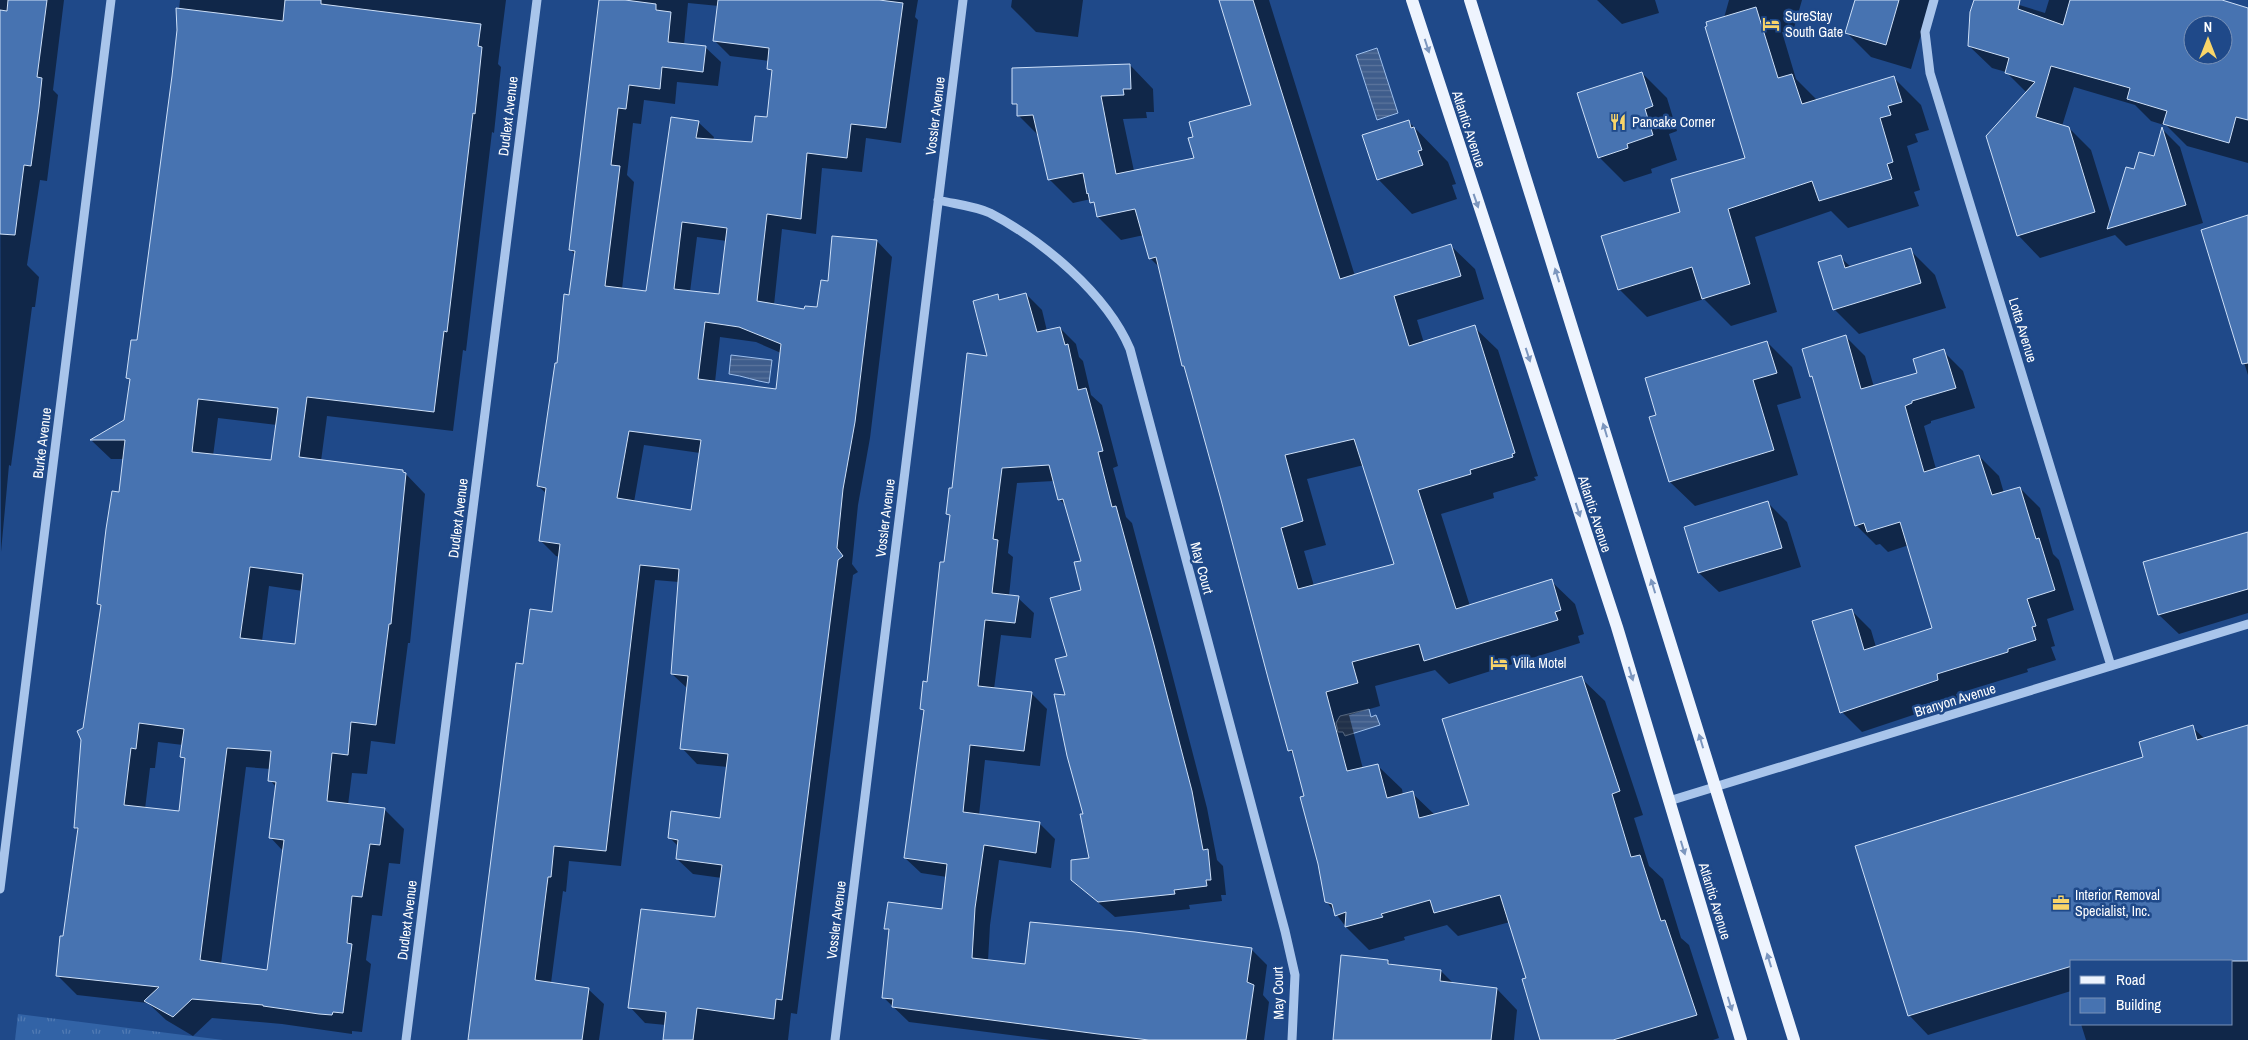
<svg xmlns="http://www.w3.org/2000/svg" width="2248" height="1040" font-family="'Archivo Narrow',sans-serif">
	<defs>
		<pattern id="grass-tufts" width="24" height="20" patternUnits="userSpaceOnUse" patternTransform="scale(1.25)"><rect width="24" height="20" fill="#3263a6"/><path d="M3 7l-1-3M5 7V3M7 7l1-3M15 17l-1-3M17 17v-4M19 17l1-3" fill="none" stroke="#517ab3"/></pattern>
		<pattern id="water-rules" width="6" height="5" patternUnits="userSpaceOnUse" patternTransform="scale(1.25)"><rect width="6" height="5" fill="#3f5d8c"/><path d="M0 2.5h6" fill="none" stroke="#5c759d"/></pattern>
	</defs>
	<rect width="100%" height="100%" fill="#1f4989"/>
	<path fill="url(#grass-tufts)" d="M18 1014 223 1040H15Z"/>
	<path fill="url(#water-rules)" stroke="#9dbfed" d="M1377 48 1398 113 1377 120 1356 55Z
		M731 355 772 360 769 383C755 381 744 376 729 374Z
		M1369 709 1371 717 1376 715 1380 725 1345 736 1343 732H1338L1336 723 1340 716Z"/>
	<path fill="#0007" fill-rule="evenodd" d="M0 0H64L53 90 58 95 47 181 40 180 27 265 39 277 35 307H32L11 466 9 465 1 552Z
		M180 0H506L498 64 501 67 494 133 492 132 466 351 463 350 453 431 327 416 321 461 403 471 425 494 410 643H408L395 744 371 741 367 774 352 773 348 805 385 810 404 829 400 864 389 863 382 916 372 915 366 960 371 964 362 1032 352 1031V1034L282 1024 212 1018 193 1036 166 1020 148 1003 77 995 57 975 64 938 79 831 75 828 84 729 102 608 98 604 120 493 124 459H111L92 441 125 421 131 381 127 378 138 342 173 76ZM218 418 277 425 272 462 213 456ZM269 586 303 591 296 645 262 641ZM158 742 183 745 182 757 186 761 180 813 145 809 150 768H155ZM246 767 271 769 270 780 276 787 270 837 283 851 268 971 221 964Z
		M600 0H918L915 17 918 20 901 143 866 138 862 172 822 168 816 234 782 229 774 305 805 310 818 309 829 282 877 241 892 257 870 438 858 505 852 564 858 572 853 575 797 1014 791 1013 788 1040H664L666 1025 645 1023 630 1007 716 918 722 878 693 874 677 859 679 847 670 838 722 819 728 767 697 764 682 748 688 689 672 674 679 582 655 580 621 866 569 861 566 892 563 891 551 983 588 989 604 1004 599 1040H470L524 665 553 613 560 557 556 556 541 541 547 494 538 486 570 296 575 255 571 250ZM688 3 719 6 715 41 730 56 769 61V69L773 73 769 119 753 143 713 140 714 137 698 122 647 292 622 289 634 182 627 175 633 123 641 124 644 100 675 104 677 82 718 86 721 62 705 47 684 45ZM697 237 727 241 720 296 690 292ZM720 337 756 342 781 353 777 391 715 382ZM644 445 700 453 692 511 634 502Z
		M1012 0H1083L1078 37 1036 32 1011 7Z
		M1220 0H1269L1355 276 1451 246 1475 269 1484 299 1417 320 1424 343 1474 327 1498 350 1538 476 1534 477 1536 480 1493 493 1494 498 1441 514 1470 606 1551 581 1575 604 1584 634 1578 636 1580 643 1449 684 1435 670 1375 686 1380 706 1349 715 1363 769 1378 766 1402 789 1403 795 1412 793 1435 815 1470 806 1581 678 1605 701 1643 815 1634 818 1649 866 1663 879 1681 938 1689 945 1719 1038 1713 1040H1542L1527 979 1510 922 1458 936 1447 925 1404 937 1405 940 1369 950 1346 927 1326 901 1305 797 1295 756 1289 750 1186 369 1183 366 1160 268 1150 258 1144 235 1121 240 1098 217 1096 206 1091 199 1073 203 1049 179 1039 136 1018 115V107L1014 103 1130 65 1153 89 1154 112H1146L1147 118 1123 119 1134 171 1196 159 1253 106ZM1364 465 1395 565 1314 586 1304 551 1326 545 1307 479Z
		M1597 0H1655L1659 13 1622 24Z
		M1729 0H1802L1792 35 1782 32 1796 79 1818 101 1893 77 1921 105 1929 130 1915 134 1918 142 1907 146 1920 190 1914 192 1919 206 1848 228 1831 211 1755 237 1777 312 1731 326 1704 299 1647 317 1619 289 1682 212 1746 159 1724 18Z
		M1856 0H1931L1911 69 1871 57 1846 32Z
		M1975 0H2003L2045 13 2049 0H2217L2248 9V163L2187 146 2167 126 2151 121 2135 105 2074 87 2062 126 2069 128 2091 150 2112 218 2134 171 2155 158 2163 130 2180 147 2203 223 2126 246 2115 235 2040 258 2018 235 2027 93 2006 72 1992 68 1969 46ZM2193 25H2223V55H2193Z
		M1642 73 1667 98 1677 131 1669 134 1677 160 1651 169 1652 173 1624 182 1599 157Z
		M1408 121 1448 162 1456 184 1452 185 1457 199 1412 214 1378 179Z
		M2248 216V375L2202 230Z
		M1910 250 1935 275 1946 308 1859 334 1834 309 1840 257 1851 267Z
		M1026 294 1042 310 1047 331 1060 328 1076 344 1079 357 1083 361 1091 395 1102 405 1118 466 1113 468 1126 517 1132 523 1169 662 1207 808 1217 860 1223 866 1226 895H1221L1222 901 1189 905 1190 909 1115 917 1072 880 1090 859 1066 697 1068 657 1083 591 1082 562 1066 506 1059 499 1054 481 1017 483 1008 553 1013 557 1009 596 1018 598 1034 613 1031 638 1001 635 994 689 1031 693 1047 709 1040 766 985 760 979 815 1039 823 1055 839 1051 868 999 860 990 925 988 961 1026 965 1251 949 1267 965 1263 995 1269 1002 1264 1040H1050L909 1022 883 997 890 932 886 928 944 911 947 877 921 873 905 858 925 712 921 709 928 683 945 564 951 517 947 514 989 357 997 296 1002 300Z
		M1845 336 1865 356 1874 387 1919 374 1943 351 1963 371 1975 408 1931 421V423L1924 426 1936 469 1979 456 1999 476 2004 493 2020 488 2040 508 2053 554 2059 560 2074 610 2047 619 2055 646 2051 647 2056 660 2027 669 2028 672 1956 694 1958 700 1862 732 1842 712 1851 610 1871 630 1876 647 1934 629 1909 545 1888 552 1880 544 1876 545 1856 525 1814 378 1812 376Z
		M1767 342 1792 367 1801 398 1777 405 1798 475 1695 506 1670 482 1658 416Z
		M1768 503 1787 522 1801 567 1719 592 1699 573 1686 528Z
		M2248 533V613L2179 634 2159 615 2144 563Z
		M2248 726V1040H2086L2081 1024H2232V961H2072V993L2071 991 1928 1035 1909 1015 2145 758 2192 727 2205 739Z
		M1387 961 1392 965 1441 971 1454 984 1497 989 1517 1010 1514 1040H1334Z"/>
	<path fill="#4773b1" stroke="#cee0f8" fill-rule="evenodd" d="M8 0H47L37 77 42 78 39 107 31 166 24 165 15 235 0 234V10L7 11Z
		M285 0H321V4L481 24 478 46 482 47 475 114 473 113 447 332 444 331 434 412 307 397 299 457 403 470V472L406 473 391 624H389L376 725 351 722 348 755 332 753 327 801 385 808 380 845 370 844 362 897 352 896 347 943 352 944 343 1013 333 1012 332 1015 319 1014 263 1006V1005L192 999 173 1017 144 1001 159 987 56 976 60 936H63L78 828H74L81 740 77 731 83 728 101 605 97 604 106 529 112 491 119 492 125 440H90L124 420 130 379 126 378 131 340H137L172 76 177 30 176 8 283 21ZM198 399 278 408 271 460 192 452ZM250 567 303 574 295 644 240 638ZM139 723 184 729 180 757 185 758 179 811 124 805 131 748 136 749ZM227 748 271 751 268 781 276 782 269 838 284 840 267 970 200 960Z
		M599 0H625L656 4V10L671 12 668 42 706 46 703 72 662 67 660 89 629 85 626 109 618 108 611 165 620 166 605 286 646 291 671 117 699 121 696 138 752 142 755 116 767 117 772 70 767 69 769 48 713 41 718 0H879L903 3 886 128 851 124 847 158 807 153 801 219 767 214 757 301 804 309 805 306 817 307 821 280 828 281 832 236 877 240 855 422 843 489 837 548 843 556 838 560 782 1000 776 999 774 1019 697 1008 693 1040H663L666 1012 628 1008 641 909 715 917 722 865 676 859 678 840 668 838 671 811 720 818 728 754 680 749 688 676 671 674 679 569 640 565 606 851 554 846 551 877H548L535 980 589 988 582 1040H468L516 663 523 664 530 609 552 612 560 544 539 541 546 488 537 486 555 363H557L564 294 569 295 575 251 569 250ZM682 222 727 228 719 294 674 289ZM705 322 739 327 781 344 776 389 698 379ZM629 431 701 440 691 510 617 498Z
		M1219 0H1253L1340 279 1451 244 1461 276 1394 296 1409 346 1475 325 1515 453 1512 454 1513 457 1470 470 1471 474 1418 490 1456 609 1552 579 1561 610 1555 612 1558 620 1424 661 1419 644 1352 662 1358 683 1326 692 1347 771 1378 764 1387 798 1413 791 1419 818 1469 805 1442 719 1582 676 1620 791 1612 794 1631 857 1640 855 1661 921 1665 920 1697 1015 1613 1040H1540L1522 979 1526 978 1500 895 1434 913 1430 900 1381 914 1383 917 1345 927 1346 912 1335 916 1332 904 1325 902 1318 864 1300 797 1304 796 1292 750 1288 751 1268 678 1220 496 1184 366H1182L1156 257 1149 259 1135 209 1097 217 1094 202 1090 203 1088 193 1087 194 1083 173 1048 180 1033 115 1017 116V104H1012V68L1130 64 1131 89H1123L1124 95 1101 96 1116 174 1194 158 1188 138 1193 137 1189 122 1251 105ZM1354 439 1394 564 1298 589 1281 528 1303 521 1285 455Z
		M1855 0H1899L1886 45 1845 33Z
		M1974 0H2020L2018 9 2063 25 2070 0H2222L2248 8V120L2236 117 2229 143 2163 124 2167 111 2127 99 2130 88 2051 66 2036 117 2069 127 2095 212 2017 236 1986 136 2035 82 2005 73 2009 58 1968 46 1970 12ZM2193 25H2223V55H2193Z
		M1756 7 1778 78 1792 74 1802 104 1894 76 1902 102 1888 106 1891 115 1880 118 1893 162 1887 164 1892 179 1819 201 1812 181 1728 209 1750 284 1702 299 1692 267 1618 290 1601 236 1680 212 1671 179 1745 158 1705 27 1707 26 1706 22Z
		M1642 72 1653 106 1645 109 1653 135 1627 144 1628 148 1598 158 1577 93Z
		M1409 120 1411 128 1414 127 1422 150 1418 151 1423 165 1377 180 1362 135Z
		M2162 127 2186 205 2107 229 2126 167 2134 169 2139 152 2154 156Z
		M2248 215V363L2242 364 2201 230Z
		M1911 248 1921 283 1833 310 1818 262 1841 255 1845 268Z
		M1026 293 1037 332 1060 327 1065 345 1068 344 1078 390 1086 388 1103 451 1098 452 1112 507 1116 506 1154 645 1192 791 1203 850 1208 849 1211 880H1206L1207 886 1174 890 1175 894 1098 902 1071 880V860L1089 858 1080 814H1083L1067 756 1054 694 1065 695 1055 659 1067 656 1050 598 1081 590 1074 562 1081 561 1063 499 1058 500 1049 465 1002 468 993 539 998 540 992 593 1019 596 1015 623 985 620 978 686 1032 692 1024 751 970 745 963 812 1040 822 1036 853 984 845 975 908 972 958 1025 964 1030 922 1135 932 1252 948 1247 982 1254 985 1246 1040H1149L1098 1034 892 1007 893 999 882 998 889 929H884L888 902 942 909 947 864 904 858 924 710 920 709 923 681 927 682 940 562H944L950 515 946 514 949 488H952L967 353 987 356 973 301 998 294 999 300Z
		M1846 335 1861 389 1917 373 1913 359 1944 349 1956 388 1912 401V403L1905 406 1924 472 1979 455 1992 495 2020 487 2036 539 2039 538 2055 590 2027 599 2036 626 2032 627 2036 640 2008 649V652L1937 674 1938 680 1840 713 1812 621 1852 609 1864 650 1932 628 1900 522 1867 532 1864 523 1855 526 1812 376 1810 377 1802 349Z
		M1767 341 1777 373 1753 380 1774 450 1669 482 1649 417 1656 415 1645 378Z
		M1768 501 1782 548 1698 573 1684 527Z
		M2248 532V589L2158 615 2143 562Z
		M2193 725 2197 740 2248 725V961H2072V966L1908 1016 1855 846 2143 757 2139 742Z
		M1341 955 1388 960V964L1441 970 1440 981 1497 988 1491 1040H1333Z"/>
	<g fill="none" stroke-linecap="round" stroke-linejoin="round">
		<path stroke="#a9c5eb" stroke-width="9" d="M1934 0 1925 32 1930 73 2111 666
			M938 200C954 204 975 206 990 213 1042 240 1107 294 1130 349L1285 931 1295 975 1292 1040
			M1669 801 2248 624
			M0 889 111 0
			M406 1040 537 0
			M835 1040 963 0"/>
		<path stroke="#eef4fe" stroke-width="12" d="M1412 0 1617 627 1741 1040
			M1470 0 1794 1040"/>
	</g>
	<defs><path id="oneway-solid" d="M-6-.8H1V-3.2L6.5 0L1 3.2V.8H-6Z" transform="scale(1.25)"/></defs>
	<g fill="#7c96be">
		<use href="#oneway-solid" transform="translate(1427 46) rotate(72)"/>
		<use href="#oneway-solid" transform="translate(1476 201) rotate(71)"/>
		<use href="#oneway-solid" transform="translate(1557 275) rotate(-107)"/>
		<use href="#oneway-solid" transform="translate(1528 355) rotate(72)"/>
		<use href="#oneway-solid" transform="translate(1605 430) rotate(-107)"/>
		<use href="#oneway-solid" transform="translate(1578 510) rotate(72)"/>
		<use href="#oneway-solid" transform="translate(1653 586) rotate(-107)"/>
		<use href="#oneway-solid" transform="translate(1631 674) rotate(73)"/>
		<use href="#oneway-solid" transform="translate(1701 741) rotate(-107)"/>
		<use href="#oneway-solid" transform="translate(1683 848) rotate(73)"/>
		<use href="#oneway-solid" transform="translate(1769 960) rotate(-107)"/>
		<use href="#oneway-solid" transform="translate(1730 1004) rotate(73)"/>
	</g>
	<defs>
		<g id="hotel-bare" transform="scale(1.35)"><path d="M-6-4.5h1.5V1H6V5H4.5V3h-9V5H-6ZM-4 0a1.8 1.8 0 1 1 3.6 0ZM.5 0V-2.5h3Q6-2.5 6 0Z" fill="#f9d569" stroke="#1f4989" stroke-width="2.5" paint-order="stroke"/></g>
		<g id="restaurant-bare" transform="scale(1.35)"><path d="M-5-6h1v4h1v-4h1v4h1v-4h1v5L-1.5 .5V6h-2V.5L-5-1ZM5-6V6H3V1.5H1.5Q1.5-4 5-6Z" fill="#f9d569" stroke="#1f4989" stroke-width="2.5" paint-order="stroke"/></g>
		<g id="office-bare" transform="scale(1.35)"><path d="M-6-3h4V-5.5h4V-3h4V5H-6ZM-1-4.5V-3h2v-1.5ZM-6 0V1H6V0Z" fill="#f9d569" stroke="#1f4989" stroke-width="2.5" paint-order="stroke"/></g>
	</defs>
	<g fill-rule="evenodd">
		<use href="#hotel-bare" x="1771" y="24"/>
		<use href="#restaurant-bare" x="1618" y="122"/>
		<use href="#hotel-bare" x="1499" y="663"/>
		<use href="#office-bare" x="2061" y="903"/>
	</g>
	<g text-anchor="middle" dominant-baseline="central" stroke-width="5" stroke-linejoin="round" paint-order="stroke">
		<g font-size="14" fill="#fff" stroke="#1f4989" text-anchor="start">
			<text x="1785" y="16">SureStay<tspan x="1785" dy="16">South Gate</tspan></text>
			<text x="1632" y="122">Pancake Corner</text>
			<text x="1513" y="663">Villa Motel</text>
			<text x="2075" y="895">Interior Removal<tspan x="2075" dy="16">Specialist, Inc.</tspan></text>
		</g>
		<g font-size="14" fill="#fff" stroke="#1f4989">
			<text transform="translate(508 116) rotate(-83)">Dudlext Avenue</text>
			<text transform="translate(935 116) rotate(-83)">Vossler Avenue</text>
			<text transform="translate(1469 129) rotate(72)">Atlantic Avenue</text>
			<text transform="translate(2023 330) rotate(73)">Lotta Avenue</text>
			<text transform="translate(42 443) rotate(-83)">Burke Avenue</text>
			<text transform="translate(1595 514) rotate(72)">Atlantic Avenue</text>
			<text transform="translate(458 518) rotate(-83)">Dudlext Avenue</text>
			<text transform="translate(885 518) rotate(-83)">Vossler Avenue</text>
			<text transform="translate(1202 568) rotate(75)">May Court</text>
			<text transform="translate(1955 700) rotate(-17)">Branyon Avenue</text>
			<text transform="translate(1715 901) rotate(73)">Atlantic Avenue</text>
			<text transform="translate(407 920) rotate(-83)">Dudlext Avenue</text>
			<text transform="translate(836 920) rotate(-83)">Vossler Avenue</text>
			<text transform="translate(1278 993) rotate(-91)">May Court</text>
		</g>
	</g>
	<rect x="2070" y="960" width="162" height="65" fill="#1f4989" stroke="#7992b8"/>
	<rect x="2080" y="976" width="25" height="8" fill="#eef4fe" stroke="#7992b8"/>
	<text x="2116" y="985" font-size="15" fill="#ffffff">Road</text>
	<rect x="2080" y="998" width="25" height="15" fill="#4773b1" stroke="#7992b8"/>
	<text x="2116" y="1010" font-size="15" fill="#ffffff">Building</text>
	<g transform="translate(2208 40)"><circle r="24" fill="#1f4989" stroke="#7992b8"/>
	<path d="M0-4L9 19L0 12L-9 19Z" fill="#f9d569"/>
	<text y="-8" font-size="14" font-weight="bold" text-anchor="middle" fill="#ffffff">N</text>
	</g>
</svg>
